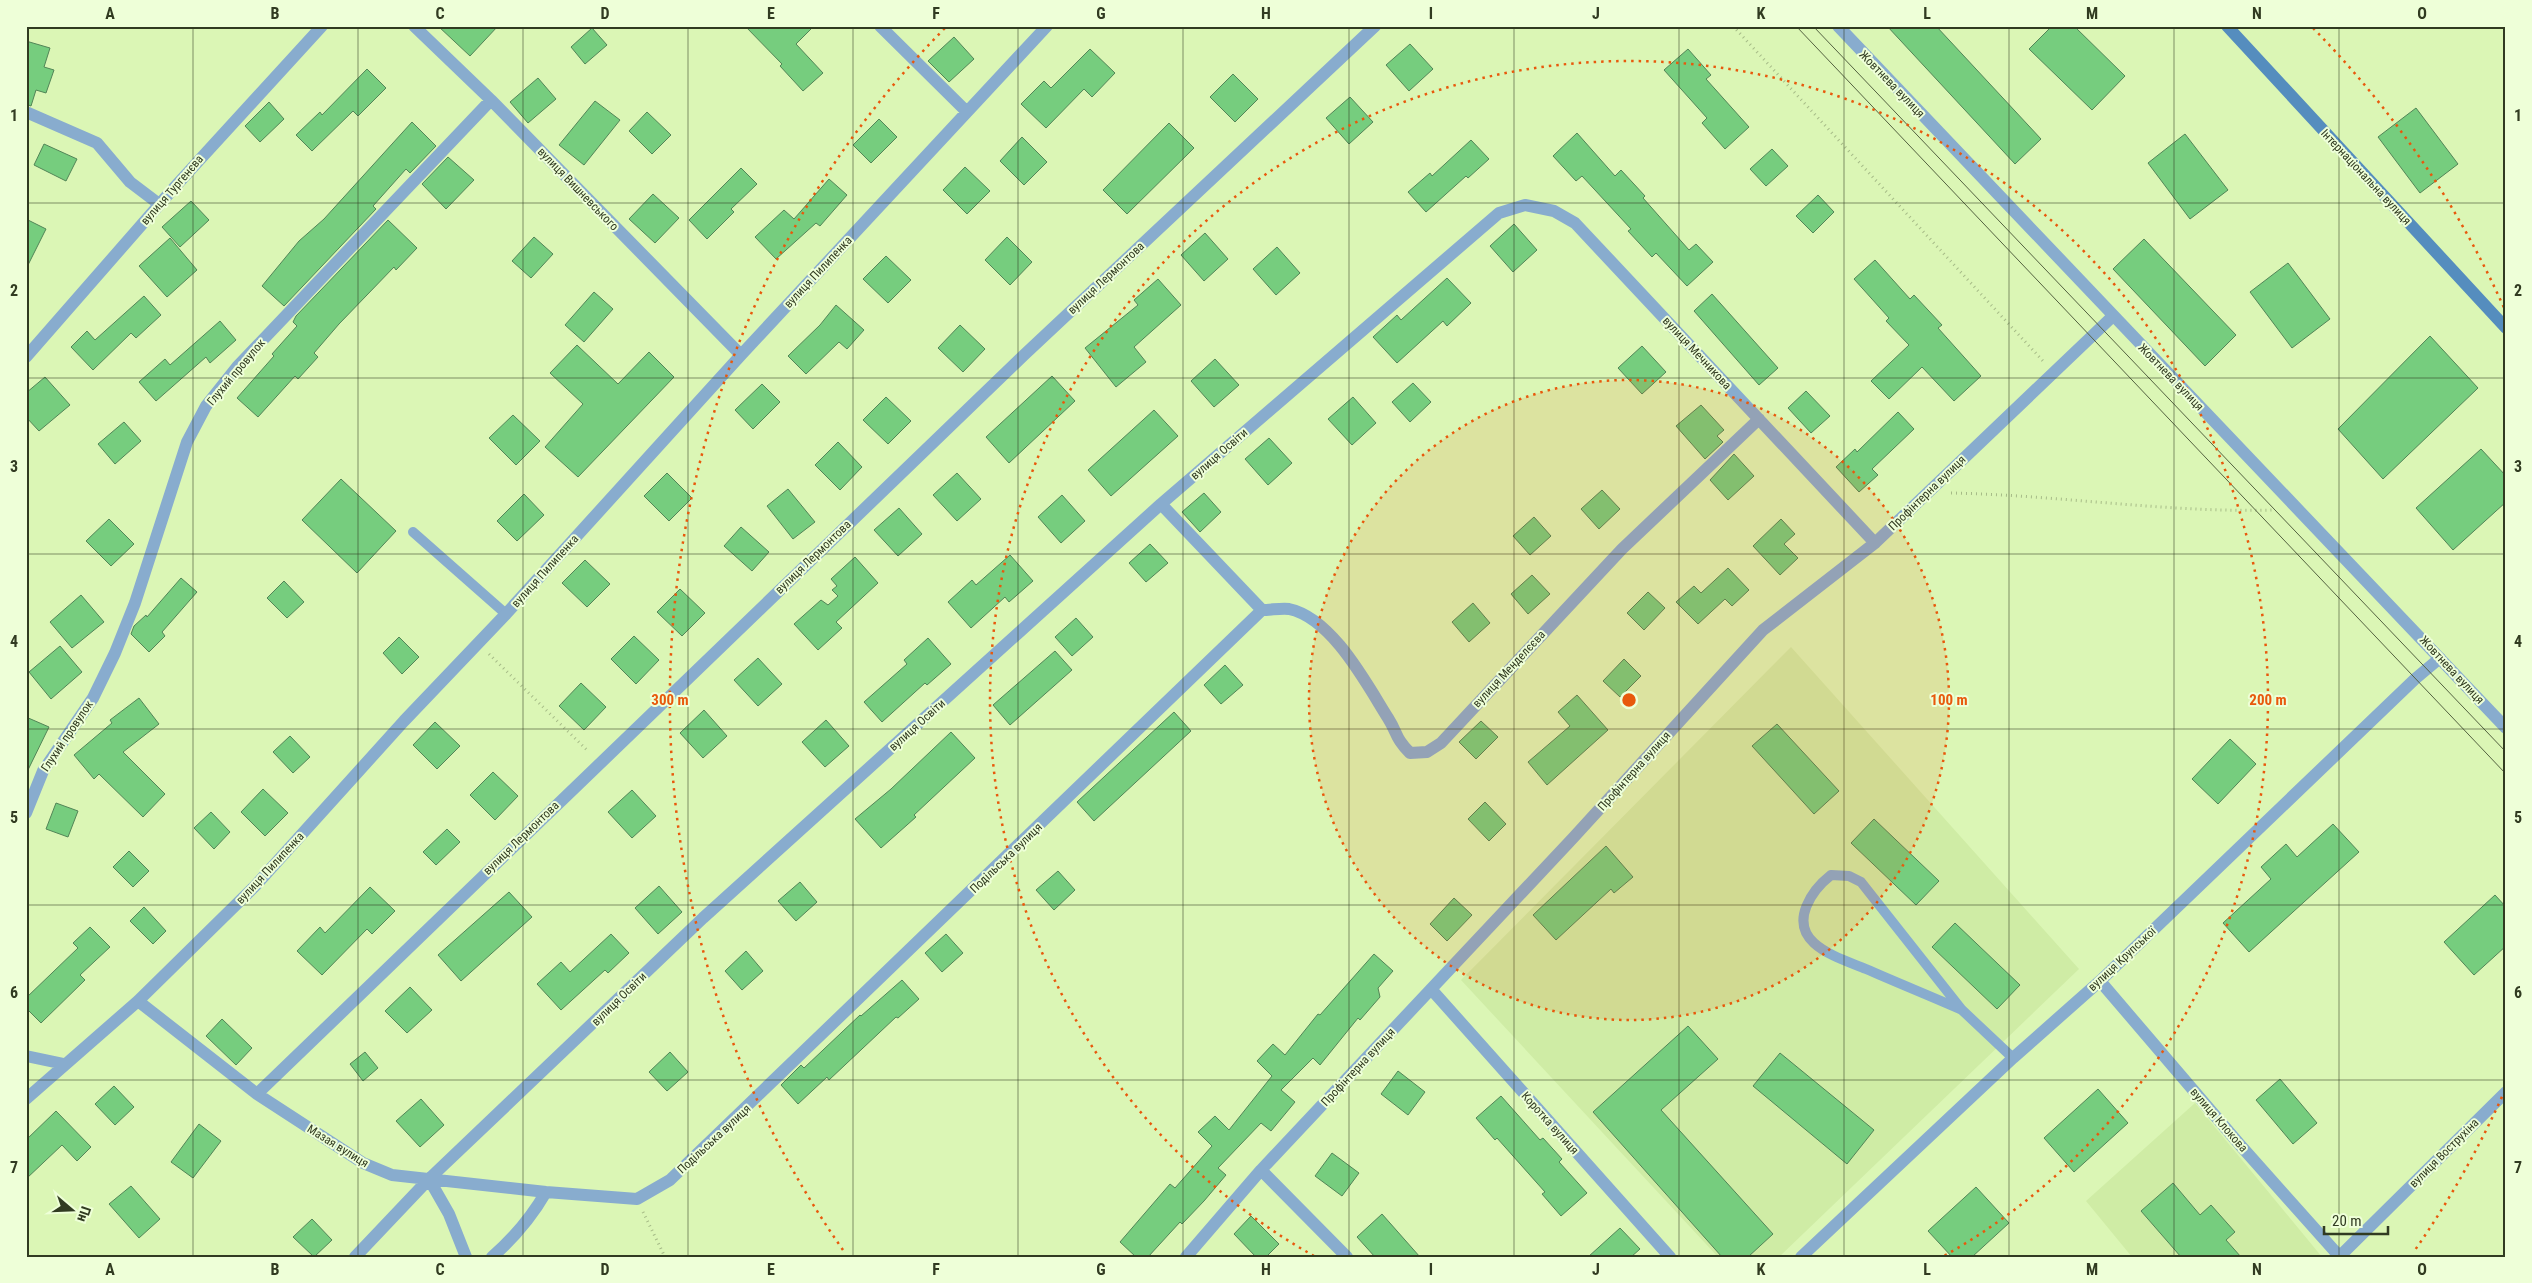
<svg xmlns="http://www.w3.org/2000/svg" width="2532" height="1283" font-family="'Roboto Condensed',sans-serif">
	<rect width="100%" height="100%" fill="#dbf6b5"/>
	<path fill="#cfeca5" d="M1791 647 2079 969 1779 1257H1718L1461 980Z
		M2195 1103 2322 1257H2132L2086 1201Z"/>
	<path fill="#76cd7e" stroke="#528557" d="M438 26H498L470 56Z
		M745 26H814L796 44 823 73 803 91 780 66 782 64Z
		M1887 26H1936L2041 139 2015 164Z
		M2052 26H2074L2125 76 2092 110 2029 49Z
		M592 28 607 45 585 64 571 47Z
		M954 37 974 59 949 82 928 61Z
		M26 41 50 48 44 67 54 70 46 93 36 90 31 106 26 104Z
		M1410 44 1433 69 1409 91 1386 65Z
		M1090 49 1115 73 1092 97 1084 89 1046 128 1021 104 1044 81 1051 88Z
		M1688 49 1711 75 1706 79 1749 127 1725 149 1702 123 1707 118 1664 70Z
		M367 69 386 88 358 116 353 111 312 151 296 135 320 112 322 115Z
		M1233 74 1258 99 1235 122 1210 97Z
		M538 78 556 99 528 123 510 102Z
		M1350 97 1373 122 1349 144 1326 118Z
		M595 101 620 120 584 165 559 145Z
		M269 102 284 119 260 142 245 126Z
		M2416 108 2458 164 2420 193 2378 137Z
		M647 112 671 135 652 154 629 131Z
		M879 119 897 137 871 163 853 145Z
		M412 122 436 146 410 173 406 169 373 206 376 209 284 306 262 286 299 241 324 219Z
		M1169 123 1194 148 1127 214 1103 190Z
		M1577 133 1615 176 1621 170 1645 196 1643 198 1689 250 1696 244 1713 262 1687 286 1656 253 1652 257 1628 231 1631 229 1582 176 1576 181 1553 156Z
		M2185 134 2228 190 2190 219 2148 163Z
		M1022 137 1047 162 1024 185 1000 161Z
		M1471 140 1489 159 1468 178 1466 176 1426 212 1408 192 1430 173 1432 176Z
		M44 144 77 159 66 181 34 165Z
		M1772 149 1788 166 1766 186 1750 169Z
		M448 157 474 180 446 209 422 184Z
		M965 167 990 191 967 214 943 190Z
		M741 168 757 184 731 209 734 212 707 239 689 220Z
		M829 179 847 195 820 226 816 223 776 259 755 237 784 210 794 219Z
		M653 194 679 218 655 243 629 219Z
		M1818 195 1834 212 1813 233 1796 216Z
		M191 201 209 220 180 247 162 227Z
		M26 219 46 229 26 269Z
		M388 220 417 248 396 270 394 267 339 324 314 353 318 357 298 379 295 376 258 417 237 398 274 356 272 354 297 326 293 322 296 316Z
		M1514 224 1537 250 1513 272 1490 246Z
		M1205 233 1228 259 1204 281 1181 255Z
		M534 237 553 254 531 278 512 261Z
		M1007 237 1032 262 1010 285 985 260Z
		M170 238 197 270 167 297 139 266Z
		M2144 239 2236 335 2205 366 2113 269Z
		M1277 247 1300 273 1276 295 1253 269Z
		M886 256 911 280 888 303 863 279Z
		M1875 260 1910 299 1914 295 1942 325 1938 328 1981 376 1954 401 1922 367 1889 399 1871 381 1909 345 1886 321 1889 318 1854 279Z
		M2288 263 2330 319 2292 348 2250 292Z
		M1447 278 1471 303 1447 326 1443 321 1397 363 1373 337 1397 315 1401 320Z
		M1158 279 1181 305 1134 347 1146 362 1116 387 1085 348 1138 305 1134 300Z
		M594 292 613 309 584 342 565 325Z
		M1712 294 1778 368 1759 385 1694 311Z
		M144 296 161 315 136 338 131 333 93 370 71 347 87 331 95 340Z
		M836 305 864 330 847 349 839 342 806 374 788 356 820 325Z
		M220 321 236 340 210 363 206 357 156 401 139 382 165 359 170 365Z
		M960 325 985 349 963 372 938 348Z
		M2430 336 2478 388 2383 479 2338 429Z
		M577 345 618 384 649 352 674 377 578 477 545 447 583 404 550 373Z
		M1642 346 1666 372 1642 394 1618 368Z
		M1215 359 1239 385 1214 407 1191 381Z
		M1052 376 1075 401 1009 463 986 437Z
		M45 377 70 405 39 431 26 417V393Z
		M1413 383 1431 402 1410 422 1392 402Z
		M762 384 780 402 753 429 735 410Z
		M1806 391 1830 416 1811 433 1788 408Z
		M886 397 911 421 888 444 863 420Z
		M1353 397 1376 423 1352 445 1328 419Z
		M1701 405 1724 430 1717 436 1723 442 1705 459 1676 426Z
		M1154 410 1178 436 1111 496 1088 470Z
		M1898 412 1914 429 1872 469 1878 475 1859 492 1836 467 1855 449 1857 452Z
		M513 415 540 441 516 465 489 438Z
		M124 422 141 441 115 464 98 444Z
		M1269 438 1292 463 1268 485 1245 459Z
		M838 442 862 467 840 490 815 465Z
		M2481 449 2506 476V502L2453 550 2416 508Z
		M1734 454 1754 476 1728 500 1710 480Z
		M667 473 692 498 669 521 644 496Z
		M957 473 981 499 957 521 933 495Z
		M341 479 396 531 357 573 302 520Z
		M788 489 815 522 793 539 767 506Z
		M1602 490 1620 509 1599 529 1581 509Z
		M1204 493 1221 512 1200 532 1182 512Z
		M524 494 544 515 517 541 497 521Z
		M1062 495 1085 521 1061 543 1038 517Z
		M899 508 922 534 898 556 874 530Z
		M1534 517 1551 536 1530 555 1513 536Z
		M109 519 134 544 111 566 86 541Z
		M1781 519 1795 534 1784 544 1798 558 1780 575 1753 546Z
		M741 527 769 552 752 571 724 546Z
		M1150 544 1168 563 1146 582 1129 563Z
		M1010 555 1033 581 1009 602 1005 597 971 628 948 602 972 580 976 585Z
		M855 557 878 583 836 622 842 628 818 650 794 624 821 600 828 605 838 596 832 590 837 586 831 579Z
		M585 560 610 584 587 607 562 583Z
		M1728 568 1749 590 1732 606 1725 599 1698 624 1676 602 1694 586 1701 593Z
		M1532 575 1550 594 1528 614 1511 594Z
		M181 578 197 592 162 632 165 636 149 652 131 634 134 626 146 615 147 617Z
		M284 581 304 602 287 618 267 598Z
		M680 589 705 613 682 636 657 612Z
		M1648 592 1665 608 1644 630 1627 613Z
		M81 595 104 622 72 648 50 622Z
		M1473 603 1490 623 1469 642 1452 622Z
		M1076 618 1093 637 1072 656 1055 637Z
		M634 636 659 660 636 684 611 659Z
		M399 637 419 657 402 674 383 653Z
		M928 638 951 664 927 685 925 683 882 722 864 702 907 664 904 660Z
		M60 646 82 672 51 699 29 672Z
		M1055 651 1072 670 1010 725 993 705Z
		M758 658 782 684 758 706 734 680Z
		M1624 659 1641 676 1620 697 1603 681Z
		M1225 665 1243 685 1221 704 1204 685Z
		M581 683 606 707 584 730 559 706Z
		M1577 695 1608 730 1547 785 1528 762 1570 726 1558 712Z
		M139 698 159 724 123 752 165 794 143 817 99 774 94 779 74 755 112 723 110 720Z
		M704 710 727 736 703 758 680 733Z
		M1174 712 1191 731 1094 821 1077 802Z
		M26 717 49 727 26 774Z
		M826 720 849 746 825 767 802 742Z
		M1481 721 1498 737 1476 759 1459 742Z
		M435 722 460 746 437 769 413 745Z
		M1777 724 1839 791 1814 814 1752 746Z
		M951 732 975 758 914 815 916 817 881 848 855 819 891 789Z
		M290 736 310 757 293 773 273 752Z
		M2230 739 2256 764 2218 804 2192 779Z
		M493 772 518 796 495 820 470 795Z
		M263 789 288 813 265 836 241 812Z
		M632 790 656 816 632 838 608 812Z
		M1485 802 1506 824 1489 841 1468 819Z
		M56 803 78 811 68 837 46 829Z
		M211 812 230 832 214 849 194 828Z
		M1874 819 1939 881 1916 905 1851 843Z
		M2333 824 2359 852 2249 952 2223 923 2271 879 2261 867 2286 844 2297 857Z
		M447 829 460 842 436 865 423 852Z
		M1606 846 1633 877 1614 893 1611 889 1556 940 1533 915Z
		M129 851 149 871 133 887 113 867Z
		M1058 871 1075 890 1054 910 1036 890Z
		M800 882 817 902 796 921 778 901Z
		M659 886 682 912 658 934 635 908Z
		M370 887 395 911 372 934 367 929 322 975 297 951 320 927 325 933Z
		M509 892 532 917 461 981 438 955Z
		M2495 895 2506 907V946L2474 975 2444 942Z
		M1454 898 1472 915 1447 941 1430 924Z
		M144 907 166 931 153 944 130 921Z
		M1955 923 2020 985 1997 1009 1932 947Z
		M90 927 110 947 80 975 85 980 41 1023 26 1008V998L78 948 73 943Z
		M611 934 629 953 608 973 605 970 561 1010 537 984 561 962 570 972Z
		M946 934 963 953 942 972 925 953Z
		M746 951 763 971 742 990 725 971Z
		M1374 954 1393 971 1378 988 1380 997 1360 1020 1358 1018 1320 1065 1313 1058 1281 1090 1295 1102 1271 1131 1261 1123 1218 1168 1226 1175 1204 1201 1182 1224 1180 1222 1148 1257H1136L1120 1242 1170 1184 1175 1188 1212 1146 1198 1132 1215 1116 1229 1130 1272 1076 1257 1061 1273 1044 1285 1055 1318 1014 1320 1015Z
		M902 980 919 999 898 1018 896 1017 829 1080 827 1077 798 1104 781 1085 801 1065 804 1068 860 1015 861 1016Z
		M410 987 432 1010 407 1033 385 1011Z
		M222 1019 252 1048 236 1065 206 1036Z
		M1688 1026 1718 1059 1661 1110 1773 1234 1748 1257H1722L1593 1112Z
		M365 1052 378 1068 363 1081 350 1064Z
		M670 1052 688 1072 667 1091 649 1072Z
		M1780 1053 1874 1130 1847 1164 1753 1086Z
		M1398 1071 1425 1092 1408 1115 1381 1094Z
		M2280 1079 2317 1123 2293 1144 2256 1100Z
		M114 1086 134 1107 115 1125 95 1104Z
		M2098 1089 2128 1123 2074 1172 2044 1138Z
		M1501 1096 1540 1140 1543 1138 1562 1159 1559 1162 1587 1193 1561 1216 1542 1194 1545 1192 1497 1138 1495 1140 1476 1118Z
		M421 1099 444 1125 420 1147 396 1121Z
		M56 1111 91 1147 77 1161 62 1145 26 1179V1140Z
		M199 1124 221 1141 193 1178 171 1162Z
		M1332 1153 1359 1173 1342 1196 1315 1176Z
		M2173 1183 2200 1215 2211 1205 2235 1232 2226 1240 2241 1257H2181L2141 1211Z
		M131 1186 160 1219 139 1238 109 1204Z
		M1976 1187 2009 1223 1972 1257H1952L1928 1231Z
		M1382 1214 1420 1257H1375L1357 1237Z
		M1251 1216 1279 1244 1266 1257H1256L1234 1234Z
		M312 1219 332 1240 314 1257 293 1237Z
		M1620 1228 1640 1249 1631 1257H1588Z"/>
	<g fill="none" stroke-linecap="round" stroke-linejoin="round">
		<path stroke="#a6bb87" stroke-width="3" stroke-dasharray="1 4" stroke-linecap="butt" d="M1733 26 2043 361
			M1951 493C2059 495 2167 513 2274 510
			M489 654 588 751
			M643 1212 665 1257"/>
		<path stroke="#88acce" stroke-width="10" d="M413 532 506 614
			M1962 1010C1930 996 1898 983 1866 969 1849 962 1827 955 1814 943 1790 921 1812 890 1831 875L1849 876 1861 882 1962 1010 2013 1058"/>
		<path stroke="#88acce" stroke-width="12" d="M414 26 491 100 741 355
			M880 26 967 112
			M1838 26 2506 728
			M26 112 97 143 130 182 159 204
			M26 357 172 190 322 26
			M1262 610C1271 610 1281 608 1289 609 1332 618 1366 683 1388 718 1398 734 1395 738 1410 753L1427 752 1441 743 1622 549 1759 419
			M26 813 43 771 93 698 115 653 135 603 187 442 206 406 237 367 491 100
			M2100 981 2241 1146 2340 1257
			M1431 989 1670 1257
			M138 1001 257 1094 363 1163 392 1175 546 1192 637 1199 670 1180 1262 610 1161 504
			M26 1056 64 1064
			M257 1094 1024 355 1375 26
			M26 1099 138 1001 256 885 404 721 506 614 741 355 1047 26
			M1261 1170 1347 1257
			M429 1179 449 1214 466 1257
			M355 1257 429 1179 703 918 1161 504 1499 213 1525 205 1554 211 1575 223 1875 543
			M492 1257C515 1237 531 1218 546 1192
			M1186 1257 1261 1170 1573 838 1763 630 1875 543 2113 316
			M1801 1257 2013 1058 2100 981 2415 679 2440 658
			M2339 1257 2506 1092"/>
		<path stroke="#558dbe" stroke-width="12" d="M2227 26 2506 328"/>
		<path stroke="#546240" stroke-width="1" d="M1796 26 2506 774
			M1813 26 2506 752"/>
	</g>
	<path fill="none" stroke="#313b21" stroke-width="1" stroke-opacity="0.55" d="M193 26V1257M358 26V1257M523 26V1257M688 26V1257M853 26V1257M1018 26V1257M1183 26V1257M1349 26V1257M1514 26V1257M1679 26V1257M1844 26V1257M2009 26V1257M2174 26V1257M2339 26V1257M26 203H2506M26 378H2506M26 554H2506M26 729H2506M26 905H2506M26 1080H2506"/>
	<circle cx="1629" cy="700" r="320" fill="#e8590c" fill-opacity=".12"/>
	<g fill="none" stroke="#e8590c" stroke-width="2.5" stroke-dasharray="2.5 5">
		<circle cx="1629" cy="700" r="320"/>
		<path d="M1314 1256A639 639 0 1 1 1944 1256"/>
		<path d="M2505 1090A959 959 0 0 1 2415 1250M843 1250A959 959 0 0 1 945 28M2313 28A959 959 0 0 1 2505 310"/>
	</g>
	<g text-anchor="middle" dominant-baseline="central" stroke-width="4" stroke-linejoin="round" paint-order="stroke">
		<g font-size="12" fill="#313b21" stroke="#eeffd8">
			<text transform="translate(1892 84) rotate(46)">Жовтнева вулиця</text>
			<text transform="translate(2366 177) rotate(47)">Інтернаціональна вулиця</text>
			<text transform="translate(578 189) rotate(46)">вулиця Вишневського</text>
			<text transform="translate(172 190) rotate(-49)">вулиця Тургенєва</text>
			<text transform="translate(818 272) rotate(-47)">вулиця Пилипенка</text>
			<text transform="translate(1106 278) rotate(-43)">вулиця Лермонтова</text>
			<text transform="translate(1697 353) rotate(47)">вулиця Мечникова</text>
			<text transform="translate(236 372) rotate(-50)">Глухий провулок</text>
			<text transform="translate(2171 377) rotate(46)">Жовтнева вулиця</text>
			<text transform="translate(1219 454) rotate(-41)">вулиця Освіти</text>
			<text transform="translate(1927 493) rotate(-44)">Профінтерна вулиця</text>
			<text transform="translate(813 557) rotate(-44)">вулиця Лермонтова</text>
			<text transform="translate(545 571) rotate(-48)">вулиця Пилипенка</text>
			<text transform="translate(1509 669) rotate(-47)">вулиця Менделєєва</text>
			<text transform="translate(2452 670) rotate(47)">Жовтнева вулиця</text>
			<text transform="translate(917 725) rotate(-42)">вулиця Освіти</text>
			<text transform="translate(67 736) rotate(-56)">Глухий провулок</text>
			<text transform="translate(1634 771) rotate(-48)">Профінтерна вулиця</text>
			<text transform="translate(521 838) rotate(-44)">вулиця Лермонтова</text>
			<text transform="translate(1006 858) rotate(-44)">Подільська вулиця</text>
			<text transform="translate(270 868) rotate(-47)">вулиця Пилипенка</text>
			<text transform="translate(2122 959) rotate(-43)">вулиця Крупської</text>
			<text transform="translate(619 999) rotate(-44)">вулиця Освіти</text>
			<text transform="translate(1358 1067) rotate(-47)">Профінтерна вулиця</text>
			<text transform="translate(2219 1120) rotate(49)">вулиця Клокова</text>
			<text transform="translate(1550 1123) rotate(48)">Коротка вулиця</text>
			<text transform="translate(714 1139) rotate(-43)">Подільська вулиця</text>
			<text transform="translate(338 1146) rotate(32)">Мазая вулиця</text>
			<text transform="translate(2444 1153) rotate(-45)">вулиця Вострухіна</text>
		</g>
	</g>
	<circle cx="1629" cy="700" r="8" fill="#e8590c" stroke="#eeffd8" stroke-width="2.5"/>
	<g font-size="15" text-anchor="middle" font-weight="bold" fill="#e8590c" stroke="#eeffd8" stroke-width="4" stroke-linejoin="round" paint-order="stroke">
		<text x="1949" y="705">100 m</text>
		<text x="2268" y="705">200 m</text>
		<text x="670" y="705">300 m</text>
	</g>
	<rect width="2532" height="1283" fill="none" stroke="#eeffd8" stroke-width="55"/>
	<g transform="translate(72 1210) rotate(109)" stroke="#eeffd8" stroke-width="4" paint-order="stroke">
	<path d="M0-4L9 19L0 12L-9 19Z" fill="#313b21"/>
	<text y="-8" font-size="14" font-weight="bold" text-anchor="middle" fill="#313b21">Пн</text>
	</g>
	<path d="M2324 1226v8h64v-8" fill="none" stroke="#313b21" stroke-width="2.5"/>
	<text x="2332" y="1226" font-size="15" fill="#313b21" stroke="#eeffd8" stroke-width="4" paint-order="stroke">20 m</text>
	<rect x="28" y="28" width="2476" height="1228" fill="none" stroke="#313b21" stroke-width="2"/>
	<g font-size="16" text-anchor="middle" font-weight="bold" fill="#313b21">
		<text x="110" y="19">A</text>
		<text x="275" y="19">B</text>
		<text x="440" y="19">C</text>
		<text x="605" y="19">D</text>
		<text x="771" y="19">E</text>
		<text x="936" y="19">F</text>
		<text x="1101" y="19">G</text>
		<text x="1266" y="19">H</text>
		<text x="1431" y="19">I</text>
		<text x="1596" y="19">J</text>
		<text x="1761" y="19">K</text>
		<text x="1927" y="19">L</text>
		<text x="2092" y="19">M</text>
		<text x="2257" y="19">N</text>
		<text x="2422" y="19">O</text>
		<text x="14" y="121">1</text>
		<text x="2518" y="121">1</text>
		<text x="14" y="296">2</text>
		<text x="2518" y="296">2</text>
		<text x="14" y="472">3</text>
		<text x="2518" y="472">3</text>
		<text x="14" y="647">4</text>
		<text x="2518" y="647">4</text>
		<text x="14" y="823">5</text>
		<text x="2518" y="823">5</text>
		<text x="14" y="998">6</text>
		<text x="2518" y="998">6</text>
		<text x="14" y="1173">7</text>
		<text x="2518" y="1173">7</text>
		<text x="110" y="1275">A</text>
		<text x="275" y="1275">B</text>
		<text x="440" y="1275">C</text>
		<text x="605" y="1275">D</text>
		<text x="771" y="1275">E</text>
		<text x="936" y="1275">F</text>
		<text x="1101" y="1275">G</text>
		<text x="1266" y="1275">H</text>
		<text x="1431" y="1275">I</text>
		<text x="1596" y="1275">J</text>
		<text x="1761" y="1275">K</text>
		<text x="1927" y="1275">L</text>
		<text x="2092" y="1275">M</text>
		<text x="2257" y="1275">N</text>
		<text x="2422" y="1275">O</text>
	</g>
</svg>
